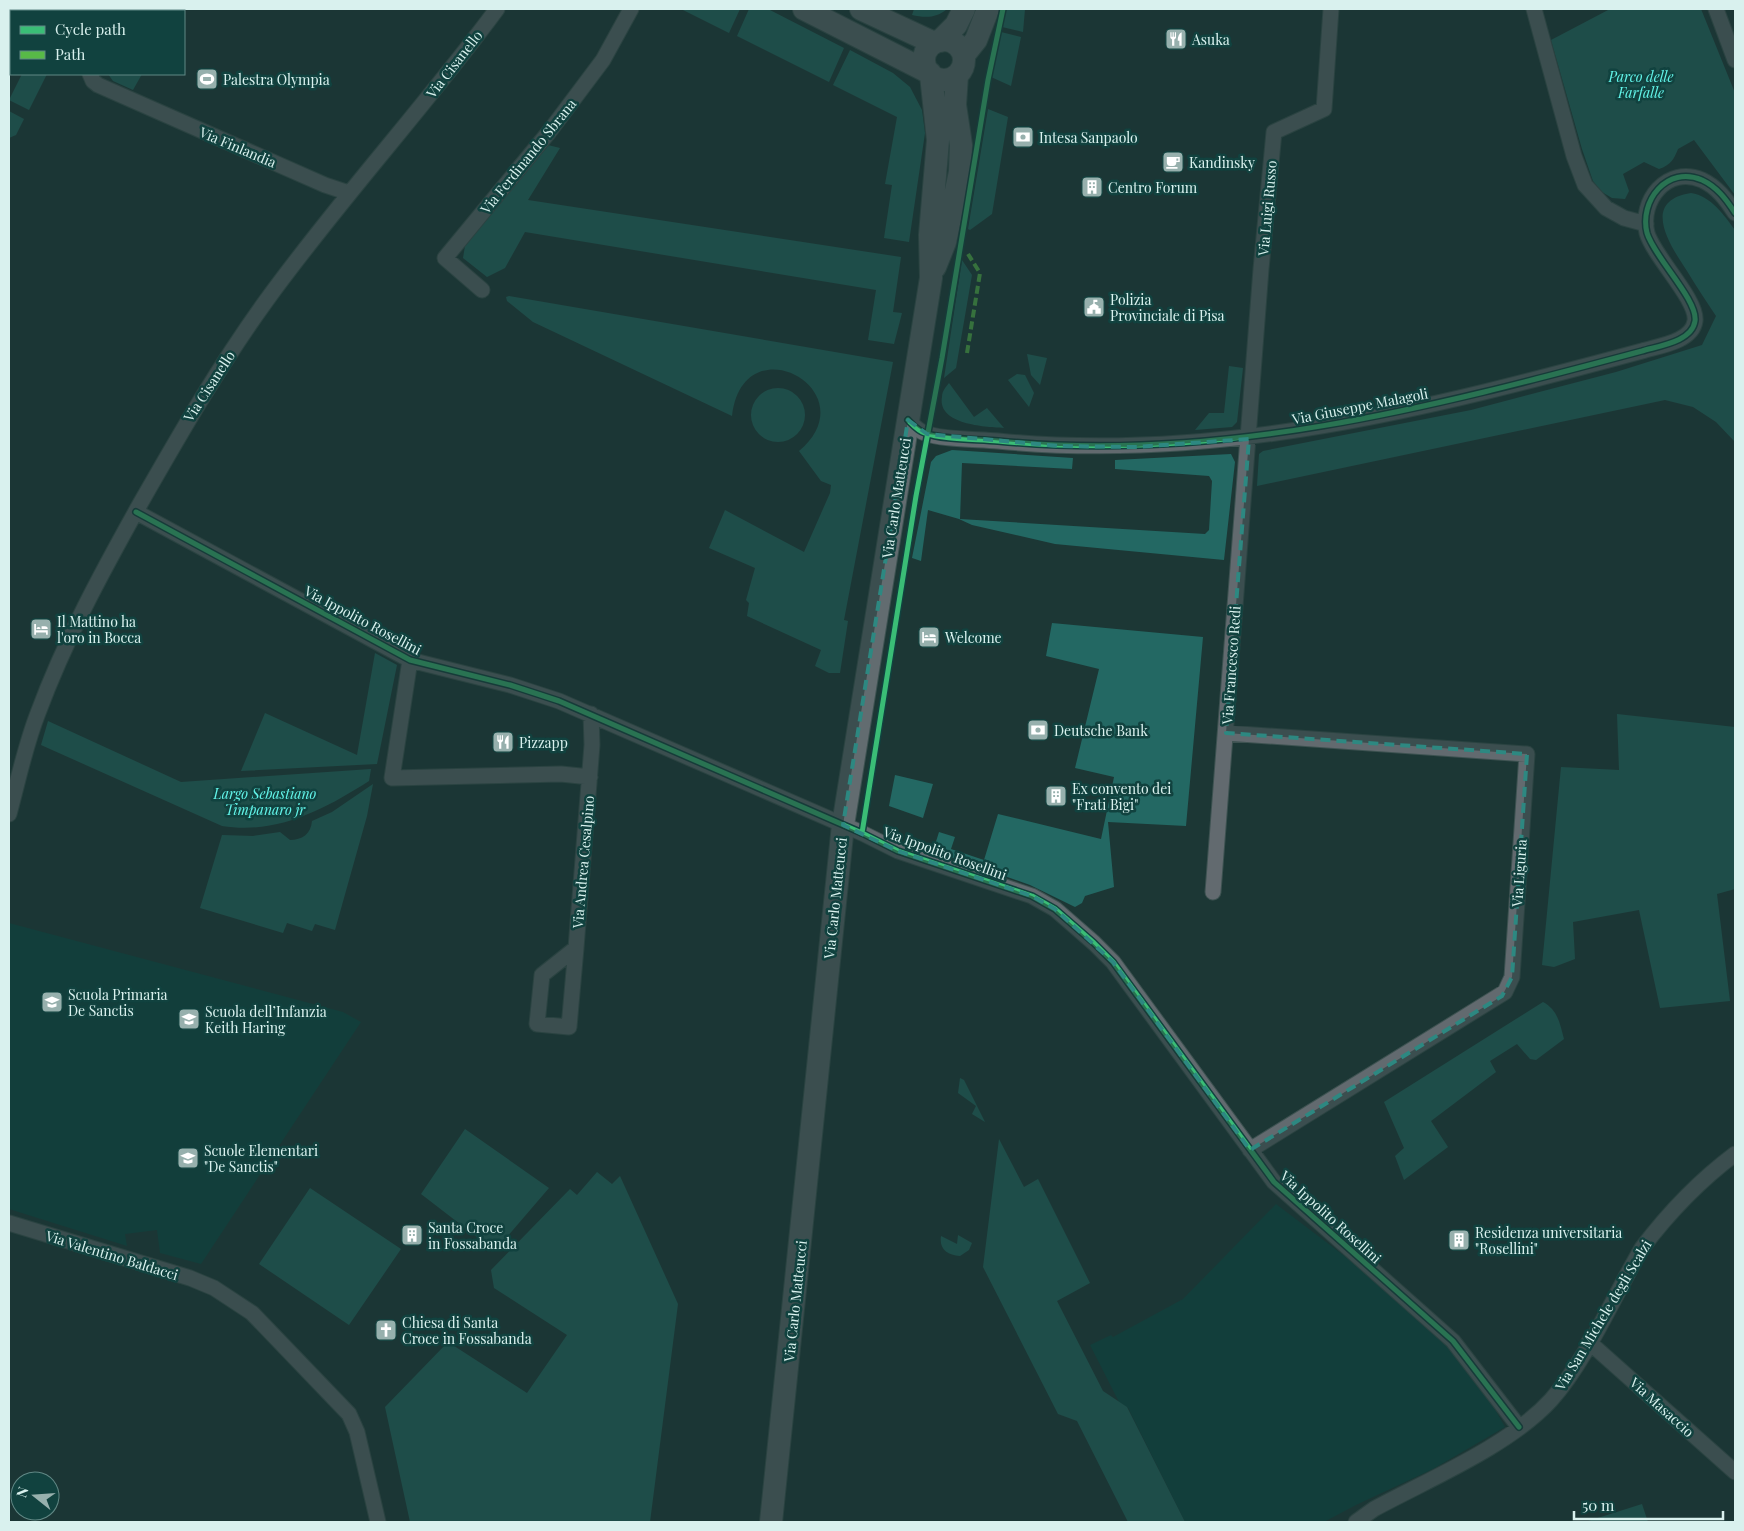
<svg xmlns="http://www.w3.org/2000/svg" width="1744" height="1531" font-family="'Playfair Display',serif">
	<rect width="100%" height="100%" fill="#1c3735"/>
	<path fill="#084743" d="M9 923 343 1012 361 1022 201 1264 160 1253 157 1230 125 1234 127 1246 9 1209Z
		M1276 1204 1355 1264 1461 1359 1487 1395 1505 1427 1433 1469 1356 1505 1324 1522H1185L1128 1408 1119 1402 1090 1345 1111 1335 1113 1337 1183 1299Z"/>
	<path fill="#236863" d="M681 9H740L729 33Z
		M749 9H768L844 48 829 82 737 36Z
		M914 9H947C937 18 925 18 912 15Z
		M1006 9H1025L1023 32 1002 27Z
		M1610 9H1701L1735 93V195L1694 140 1678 149C1674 159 1671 165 1659 169L1644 162 1623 174 1629 191 1625 199 1612 198 1602 192 1593 181 1582 149 1551 40Z
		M1001 32 1021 37 1011 86 991 77Z
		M850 50 893 73 910 87 922 110 925 133 909 242 884 238 892 185 885 184 897 117 833 85Z
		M22 74H47L29 110 9 100Z
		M108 74H142L133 90 113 81Z
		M988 109 1008 117 992 214 970 230 968 229Z
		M9 111 24 119 16 135 9 138Z
		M548 145 560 148 528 200 901 257 893 312 902 313 894 344 868 340 876 290 525 232 505 268 487 277 463 258 465 246Z
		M1691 193C1711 196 1724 215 1735 230V442L1716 422 1693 407 1665 400 1257 486 1259 454 1263 451 1471 410 1616 372 1702 345 1716 316C1706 301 1696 286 1687 271 1670 245 1640 201 1691 193Z
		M962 260 972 275 956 368 944 378Z
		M509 296 893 362 844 620 848 621 840 673H829L815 666 821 650 747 616 749 603 746 600 755 568 709 548 725 510 804 552 830 493 831 485 821 481 799 451C870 391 743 321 732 416L533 322 507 301 506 297Z
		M1027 354 1047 358 1040 385 1031 375Z
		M1229 366 1243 368 1237 422 1232 427 1195 430 1209 413H1224Z
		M1017 374 1025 375 1034 393 1029 407 1008 380Z
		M949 383 974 417 987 408 1004 428C987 427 937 425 942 397 942 391 946 387 949 383Z
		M751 415a27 27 0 1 1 54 0a27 27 0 1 1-54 0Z
		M952 450 1073 458 1072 469 962 463 960 519 1205 534 1209 530 1212 481 1209 476 1115 469V460L1231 454 1235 462 1224 560 1055 544 972 525 959 519 928 510 921 561 912 558 931 462 936 456Z
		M1052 623 1203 637 1186 826 1108 822 1114 887 1085 896 1082 903 1075 907 1030 885 933 851 939 832 955 837 951 849 984 860 998 814 1101 839 1114 777 1075 768 1099 669 1046 656Z
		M375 653 397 665 377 764 241 771 265 713 357 755Z
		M1617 714 1735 727V889L1717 894 1730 1001 1660 1008 1639 910 1573 922 1575 959 1554 967 1542 965 1561 767 1619 770Z
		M48 721 181 782 371 769 369 781C325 809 277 835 222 826L41 745Z
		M895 775 933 784 923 818 889 806Z
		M373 784 367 816 335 930 315 924 312 931 287 923 283 933 200 908 222 835 253 836 280 832 290 840C302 840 311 834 312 821L332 812Z
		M1543 1002C1558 1010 1560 1024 1564 1039L1536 1060 1530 1059 1517 1044 1490 1061 1496 1072 1431 1121 1448 1147 1404 1180 1395 1156 1404 1148 1384 1102Z
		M960 1078 964 1080 985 1122 972 1114 976 1106 958 1093Z
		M465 1129 549 1188 495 1251 421 1194Z
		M999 1139 1024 1187 1038 1179 1090 1283 1057 1301 1103 1391 1127 1407 1185 1522H1128L1077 1421 1058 1414 983 1267Z
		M597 1172 612 1184 620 1176 678 1304 650 1522H410L385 1407 448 1342 527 1393 567 1335 494 1288 491 1270 570 1189 577 1195Z
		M310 1188 401 1249 349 1325 259 1264Z
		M958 1235 972 1243 969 1250 960 1256C947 1255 939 1249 941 1236L957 1244Z
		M1642 1504 1648 1522H1585Z"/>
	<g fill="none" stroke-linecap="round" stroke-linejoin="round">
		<g stroke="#3d5251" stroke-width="17">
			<path id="street" d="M1534 9 1574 156 1585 185 1606 208 1624 218 1646 224
				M1716 9 1735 60
				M119 11 120 9
				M90 74 93 81 98 85 325 185 349 193
				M482 290 445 258 549 132 603 60 631 9
				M908 420C913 425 918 431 925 433 942 440 979 439 998 441 1220 463 1430 408 1642 351 1658 346 1692 342 1695 321 1698 300 1654 257 1647 233 1639 201 1667 165 1702 180 1717 187 1726 199 1735 213
				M136 512 410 660 510 685 559 701 862 833 898 851 1032 896 1055 909 1094 943 1113 962 1274 1182 1453 1341 1519 1427
				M410 660 392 778 561 774 590 777
				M1226 733 1527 754 1512 977 1505 992 1250 1150
				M9 814C18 781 25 746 38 713 65 640 102 572 140 504 180 434 219 366 266 301 339 200 423 109 497 9
				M1213 892 1261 269 1274 132 1324 109 1331 9
				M576 948 569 1027 537 1024 542 975 576 948 592 745 591 714
				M9 1223 190 1278 214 1288 252 1313 349 1414 357 1432 378 1522
				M1589 1342 1735 1472
				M1356 1522 1374 1509C1429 1479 1509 1446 1551 1400 1586 1361 1615 1294 1642 1248 1670 1211 1699 1181 1735 1154"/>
		</g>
		<g stroke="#3d5251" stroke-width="24">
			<path id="secondary" d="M804 9 930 73
				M861 9 934 43
				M924 60a20 20 0 1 1 40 0a20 20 0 1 1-40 0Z
				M940 41 956 25 964 9
				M964 55 976 40 988 9
				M935 267 945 242 960 172 961 145 955 105 957 75
				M771 1522 843 825 931 278 930 235 938 140 931 75"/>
		</g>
		<use href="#street" stroke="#626a6f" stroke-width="15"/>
		<use href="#secondary" stroke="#626c70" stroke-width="22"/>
		<path stroke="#58b947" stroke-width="4" stroke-dasharray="8 4" stroke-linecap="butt" d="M967 353 980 273 968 254"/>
		<g stroke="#11423f" stroke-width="8">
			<path id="cycleway" d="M908 420C913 425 918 431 925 433 942 440 979 439 998 441 1220 463 1430 408 1642 351 1658 346 1692 342 1695 321 1698 300 1654 257 1647 233 1639 201 1667 165 1702 180 1717 187 1726 199 1735 213
				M136 512 410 660 510 685 559 701 862 833 898 851 1032 896 1055 909 1094 943 1113 962 1274 1182 1453 1341 1519 1427
				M862 833 916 496 942 358 988 80 1003 9"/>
		</g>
		<use href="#cycleway" stroke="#3abd76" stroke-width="5"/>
	</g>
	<path d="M0 0H1744V1531H0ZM908 420 927 434 1059 446 1135 447 1249 439 1226 733 1527 754 1512 977 1502 996 1250 1150 1113 962 1055 909 1032 896 898 851 843 825Z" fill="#1c3735" fill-opacity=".55" fill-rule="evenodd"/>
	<path fill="none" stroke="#2d8881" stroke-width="4" stroke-dasharray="10 6" stroke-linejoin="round" d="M908 420 927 434 1059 446 1135 447 1249 439 1226 733 1527 754 1512 977 1502 996 1250 1150 1113 962 1055 909 1032 896 898 851 843 825Z"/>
	<defs>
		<g id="restaurant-square" transform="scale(1.125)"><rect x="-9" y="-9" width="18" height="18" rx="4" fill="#97b0ad" stroke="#11423f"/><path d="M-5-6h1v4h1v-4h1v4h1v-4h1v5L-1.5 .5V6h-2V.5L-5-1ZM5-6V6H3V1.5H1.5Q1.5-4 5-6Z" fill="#fff"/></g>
		<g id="stadium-square" transform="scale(1.125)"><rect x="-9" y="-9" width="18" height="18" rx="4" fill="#97b0ad" stroke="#11423f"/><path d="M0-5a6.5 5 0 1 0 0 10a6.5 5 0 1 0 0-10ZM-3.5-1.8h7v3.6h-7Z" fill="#fff"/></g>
		<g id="bank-square" transform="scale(1.125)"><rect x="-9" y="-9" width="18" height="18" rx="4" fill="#97b0ad" stroke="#11423f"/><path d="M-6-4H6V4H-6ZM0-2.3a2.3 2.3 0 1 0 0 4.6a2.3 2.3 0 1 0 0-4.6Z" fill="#fff"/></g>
		<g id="cafe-square" transform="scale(1.125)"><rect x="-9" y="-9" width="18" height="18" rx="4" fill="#97b0ad" stroke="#11423f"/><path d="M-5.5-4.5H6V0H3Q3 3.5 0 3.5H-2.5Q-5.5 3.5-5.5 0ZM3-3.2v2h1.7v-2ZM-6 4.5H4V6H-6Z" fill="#fff"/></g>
		<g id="building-square" transform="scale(1.125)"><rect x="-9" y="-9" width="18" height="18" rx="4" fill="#97b0ad" stroke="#11423f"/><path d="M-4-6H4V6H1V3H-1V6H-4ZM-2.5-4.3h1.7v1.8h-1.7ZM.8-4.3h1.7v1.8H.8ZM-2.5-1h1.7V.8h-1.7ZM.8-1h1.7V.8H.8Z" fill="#fff"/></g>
		<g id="civic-square" transform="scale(1.125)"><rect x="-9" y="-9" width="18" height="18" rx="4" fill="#97b0ad" stroke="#11423f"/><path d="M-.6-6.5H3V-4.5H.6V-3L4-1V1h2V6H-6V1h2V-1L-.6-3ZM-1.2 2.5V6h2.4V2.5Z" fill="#fff"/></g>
		<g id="hotel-square" transform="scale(1.125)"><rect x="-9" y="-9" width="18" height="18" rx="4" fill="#97b0ad" stroke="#11423f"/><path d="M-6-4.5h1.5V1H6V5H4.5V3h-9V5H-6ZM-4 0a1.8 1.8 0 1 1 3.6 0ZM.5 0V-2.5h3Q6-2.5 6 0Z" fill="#fff"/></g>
		<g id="school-square" transform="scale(1.125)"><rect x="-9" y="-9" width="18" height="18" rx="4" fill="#97b0ad" stroke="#11423f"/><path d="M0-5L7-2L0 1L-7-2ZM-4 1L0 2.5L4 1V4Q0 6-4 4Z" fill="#fff"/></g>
		<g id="church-square" transform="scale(1.125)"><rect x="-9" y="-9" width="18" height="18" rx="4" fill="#97b0ad" stroke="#11423f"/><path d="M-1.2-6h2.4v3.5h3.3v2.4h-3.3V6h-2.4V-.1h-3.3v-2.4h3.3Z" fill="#fff"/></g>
	</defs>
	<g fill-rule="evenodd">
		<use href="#restaurant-square" x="1176" y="39"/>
		<use href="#stadium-square" x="207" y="79"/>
		<use href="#bank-square" x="1023" y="137"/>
		<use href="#cafe-square" x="1173" y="162"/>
		<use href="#building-square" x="1092" y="187"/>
		<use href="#civic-square" x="1094" y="307"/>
		<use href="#hotel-square" x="41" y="629"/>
		<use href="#hotel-square" x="929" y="637"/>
		<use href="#bank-square" x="1038" y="730"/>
		<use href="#restaurant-square" x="503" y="742"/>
		<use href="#building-square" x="1056" y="796"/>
		<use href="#school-square" x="52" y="1002"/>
		<use href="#school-square" x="189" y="1019"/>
		<use href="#school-square" x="188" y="1158"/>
		<use href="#building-square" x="412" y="1235"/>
		<use href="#building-square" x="1459" y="1240"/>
		<use href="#church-square" x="386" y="1330"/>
	</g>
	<g text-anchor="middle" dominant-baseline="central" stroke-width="5" stroke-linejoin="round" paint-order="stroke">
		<g font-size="14" fill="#d9f1ee" stroke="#11423f" text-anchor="start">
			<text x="1192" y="39">Asuka</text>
			<text x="223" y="79">Palestra Olympia</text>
			<text x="1039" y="137">Intesa Sanpaolo</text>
			<text x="1189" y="162">Kandinsky</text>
			<text x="1108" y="187">Centro Forum</text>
			<text x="1110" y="299">Polizia<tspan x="1110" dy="16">Provinciale di Pisa</tspan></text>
			<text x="57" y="621">Il Mattino ha<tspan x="57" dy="16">l'oro in Bocca</tspan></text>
			<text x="945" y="637">Welcome</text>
			<text x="1054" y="730">Deutsche Bank</text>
			<text x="519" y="742">Pizzapp</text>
			<text x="1072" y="788">Ex convento dei<tspan x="1072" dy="16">"Frati Bigi"</tspan></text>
			<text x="68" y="994">Scuola Primaria<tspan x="68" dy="16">De Sanctis</tspan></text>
			<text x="205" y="1011">Scuola dell’Infanzia<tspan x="205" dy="16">Keith Haring</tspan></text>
			<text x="204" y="1150">Scuole Elementari<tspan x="204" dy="16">"De Sanctis"</tspan></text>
			<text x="428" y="1227">Santa Croce<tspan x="428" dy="16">in Fossabanda</tspan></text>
			<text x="1475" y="1232">Residenza universitaria<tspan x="1475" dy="16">"Rosellini"</tspan></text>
			<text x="402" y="1322">Chiesa di Santa<tspan x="402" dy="16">Croce in Fossabanda</tspan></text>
		</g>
		<g font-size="14" fill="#d9f1ee" stroke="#11423f">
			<text transform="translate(454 64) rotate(-52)">Via Cisanello</text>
			<text transform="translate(238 147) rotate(23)">Via Finlandia</text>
			<text transform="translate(528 156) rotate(-51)">Via Ferdinando Sbrana</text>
			<text transform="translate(1267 208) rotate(-85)">Via Luigi Russo</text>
			<text transform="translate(209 386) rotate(-57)">Via Cisanello</text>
			<text transform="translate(1360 406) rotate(-11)">Via Giuseppe Malagoli</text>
			<text transform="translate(896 498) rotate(-81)">Via Carlo Matteucci</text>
			<text transform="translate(363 620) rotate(28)">Via Ippolito Rosellini</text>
			<text transform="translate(1231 665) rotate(-86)">Via Francesco Redi</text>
			<text transform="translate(945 853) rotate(20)">Via Ippolito Rosellini</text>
			<text transform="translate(583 862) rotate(-85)">Via Andrea Cesalpino</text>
			<text transform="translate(1519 873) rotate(-86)">Via Liguria</text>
			<text transform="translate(835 898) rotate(-84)">Via Carlo Matteucci</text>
			<text transform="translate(1331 1217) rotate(42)">Via Ippolito Rosellini</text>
			<text transform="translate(112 1255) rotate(17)">Via Valentino Baldacci</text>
			<text transform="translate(795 1301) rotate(-84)">Via Carlo Matteucci</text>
			<text transform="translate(1603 1315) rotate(-59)">Via San Michele degli Scalzi</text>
			<text transform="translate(1662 1407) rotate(42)">Via Masaccio</text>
		</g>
		<g font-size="14" font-style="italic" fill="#62f4e9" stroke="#11423f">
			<text x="1641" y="76">Parco delle<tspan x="1641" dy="16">Farfalle</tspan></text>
			<text x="265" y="793">Largo Sebastiano<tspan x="265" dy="16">Timpanaro jr</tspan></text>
		</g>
	</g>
	<rect width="1744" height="1531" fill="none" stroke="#d9f1ee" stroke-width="20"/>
	<rect x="10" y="10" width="175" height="65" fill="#11423f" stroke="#618885"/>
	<rect x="20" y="26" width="25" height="8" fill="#3abd76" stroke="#618885"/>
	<text x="55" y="35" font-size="15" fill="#d9f1ee">Cycle path</text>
	<rect x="20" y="51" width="25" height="8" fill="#58b947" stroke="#618885"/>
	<text x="55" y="60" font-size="15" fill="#d9f1ee">Path</text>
	<g transform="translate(35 1496) rotate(287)"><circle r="24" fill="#11423f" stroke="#618885"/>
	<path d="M0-4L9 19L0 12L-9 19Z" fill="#97b0ad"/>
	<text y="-8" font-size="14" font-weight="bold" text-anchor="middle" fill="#d9f1ee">N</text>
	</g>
	<path d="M1574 1511v8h149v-8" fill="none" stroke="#d9f1ee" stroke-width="2.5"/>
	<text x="1582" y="1511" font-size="15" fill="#d9f1ee" stroke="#11423f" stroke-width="4" paint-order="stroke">50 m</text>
</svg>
